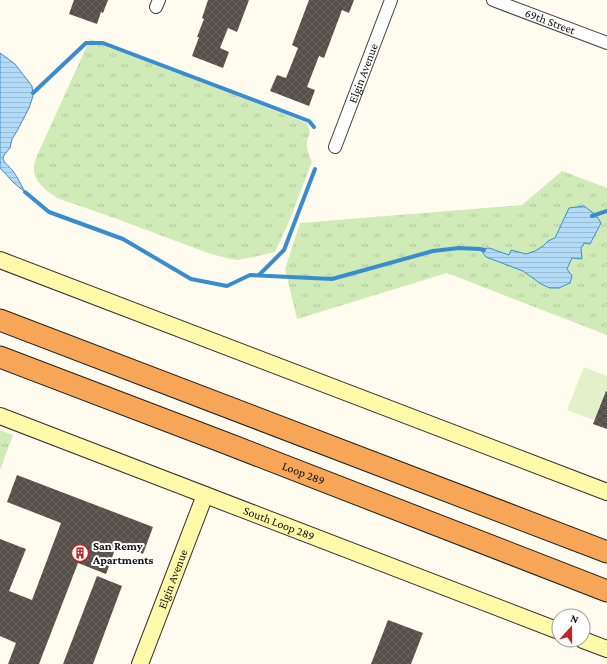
<svg xmlns="http://www.w3.org/2000/svg" width="607" height="664" font-family="'Crimson Pro',serif">
	<defs>
		<pattern id="grass-tufts" width="24" height="20" patternUnits="userSpaceOnUse"><rect width="24" height="20" fill="#d0eab8"/><path d="M3 7l-1-3M5 7V3M7 7l1-3M15 17l-1-3M17 17v-4M19 17l1-3" fill="none" stroke="#b1c89d"/></pattern>
		<pattern id="water-rules" width="6" height="5" patternUnits="userSpaceOnUse"><rect width="6" height="5" fill="#b3dbf7"/><path d="M0 2.5h6" fill="none" stroke="#99bbd3"/></pattern>
		<pattern id="building-cross-hatch" width="8" height="8" patternUnits="userSpaceOnUse"><rect width="8" height="8" fill="#574f4a"/><path d="M0 0l8 8M0 8l8-8" fill="none" stroke="#6a6460"/></pattern>
	</defs>
	<rect width="100%" height="100%" fill="#fffcef"/>
	<path fill="url(#grass-tufts)" d="M90 39 307 123C312 135 309 132 307 142 306 150 310 156 312 162L288 224 275 252 258 256 237 260 226 258 208 253 117 219 57 198C48 192 35 183 34 171 33 167 35 162 36 158Z
		M562 171 607 188V335L447 273 297 319 285 269 300 223 522 205Z
		M0 430 13 435 0 470Z"/>
	<path fill="#e2f1ca" d="M584 367 607 376V408L601 423 567 410Z"/>
	<path fill="url(#water-rules)" stroke="#398dcf" d="M0 53 15 64 32 86 33 96 29 108 17 131 12 139 10 148 4 155 3 159C5 164 10 167 13 171 18 178 21 185 25 192L14 183 0 168Z
		M584 206 596 215 601 223 590 244 584 243 581 248 582 259 572 258 567 269 572 276 570 283 559 288H550L541 284 523 271 486 257 480 249 489 248 509 255 511 250 526 254 535 251 543 246 548 241 555 238 569 208Z"/>
	<g fill="none" stroke-linecap="round" stroke-linejoin="round">
		<path stroke="#398dcf" stroke-width="4" d="M33 93 86 43H103L309 121 314 127
			M25 192 49 212 123 239 191 279 227 286 250 275 332 279 433 251 459 248 480 249 484 250
			M592 216 607 211
			M259 275 284 250 315 169"/>
	</g>
	<path fill="url(#building-cross-hatch)" d="M74 0H108L103 13 101 12 97 24 69 14Z
		M208 0H249L237 32 228 28 220 48 229 52 223 68 192 56 199 37H197L204 19 202 18Z
		M309 0H354L349 13 342 10 324 58 319 56 307 87 315 90 309 106 270 91 277 75 286 78 298 48 292 45Z
		M606 391 607 392V429L593 424Z
		M17 475 153 527 143 554 117 544 106 574 78 563 39 664H8L16 643 0 636V539L26 549 9 591 32 600 61 523 7 502Z
		M97 576 122 586 93 664H63Z
		M388 620 423 633 411 664H371Z"/>
	<g fill="none" stroke-linecap="round" stroke-linejoin="round">
		<g stroke="#414141" stroke-width="14">
			<g id="street">
				<path id="s1" d="M493 0 607 43"/>
				<path d="M156 7 159 0"/>
				<path id="s2" d="M335 147 391 0"/>
			</g>
		</g>
		<g stroke="#303030" stroke-width="18">
			<g id="secondary">
				<path d="M0 260 607 492"/>
				<path id="s3" d="M0 416 559 631"/>
				<path d="M583 640 607 649"/>
				<path id="s4" d="M140 664 205 495"/>
			</g>
		</g>
		<g stroke="#1f1f1f" stroke-width="23">
			<g id="highway">
				<path d="M0 320 607 552"/>
				<path id="s5" d="M0 357 223 442 607 591"/>
			</g>
		</g>
		<use href="#street" stroke="#fff" stroke-width="12"/>
		<use href="#secondary" stroke="#fff9aa" stroke-width="16"/>
		<use href="#highway" stroke="#f6a656" stroke-width="21"/>
	</g>
	<defs>
		<g id="building-ring" transform="scale(0.9)"><circle r="9.5" fill="#fff" stroke="#c02425" stroke-width="1.5"/><path d="M-4-6H4V6H1V3H-1V6H-4ZM-2.5-4.3h1.7v1.8h-1.7ZM.8-4.3h1.7v1.8H.8ZM-2.5-1h1.7V.8h-1.7ZM.8-1h1.7V.8H.8Z" fill="#c02425"/></g>
	</defs>
	<g fill-rule="evenodd">
		<use href="#building-ring" x="80" y="553"/>
	</g>
	<g text-anchor="middle" dominant-baseline="central" stroke-width="4" stroke-linejoin="round" paint-order="stroke">
		<g font-size="12" fill="#0e0e0e" stroke="#fff">
			<text stroke="none"><textPath href="#s1" startOffset="61">69th Street</textPath></text>
			<text stroke="none"><textPath href="#s2" startOffset="79">Elgin Avenue</textPath></text>
			<text stroke="none"><textPath href="#s5" startOffset="325">Loop 289</textPath></text>
			<text stroke="none"><textPath href="#s3" startOffset="299">South Loop 289</textPath></text>
			<text stroke="none"><textPath href="#s4" startOffset="91">Elgin Avenue</textPath></text>
		</g>
		<g font-size="12" font-weight="bold" fill="#0e0e0e" stroke="#fff" text-anchor="start">
			<text x="93" y="546">San Remy<tspan x="93" dy="14">Apartments</tspan></text>
		</g>
	</g>
	<g transform="translate(571 628) rotate(21)"><circle r="19" fill="#ffffff" stroke="#9f9f9f"/>
	<path d="M0-3L7 15L0 10L-7 15Z" fill="#c02425"/>
	<text y="-6" font-size="11" font-weight="bold" text-anchor="middle" fill="#0e0e0e">N</text>
	</g>
</svg>
